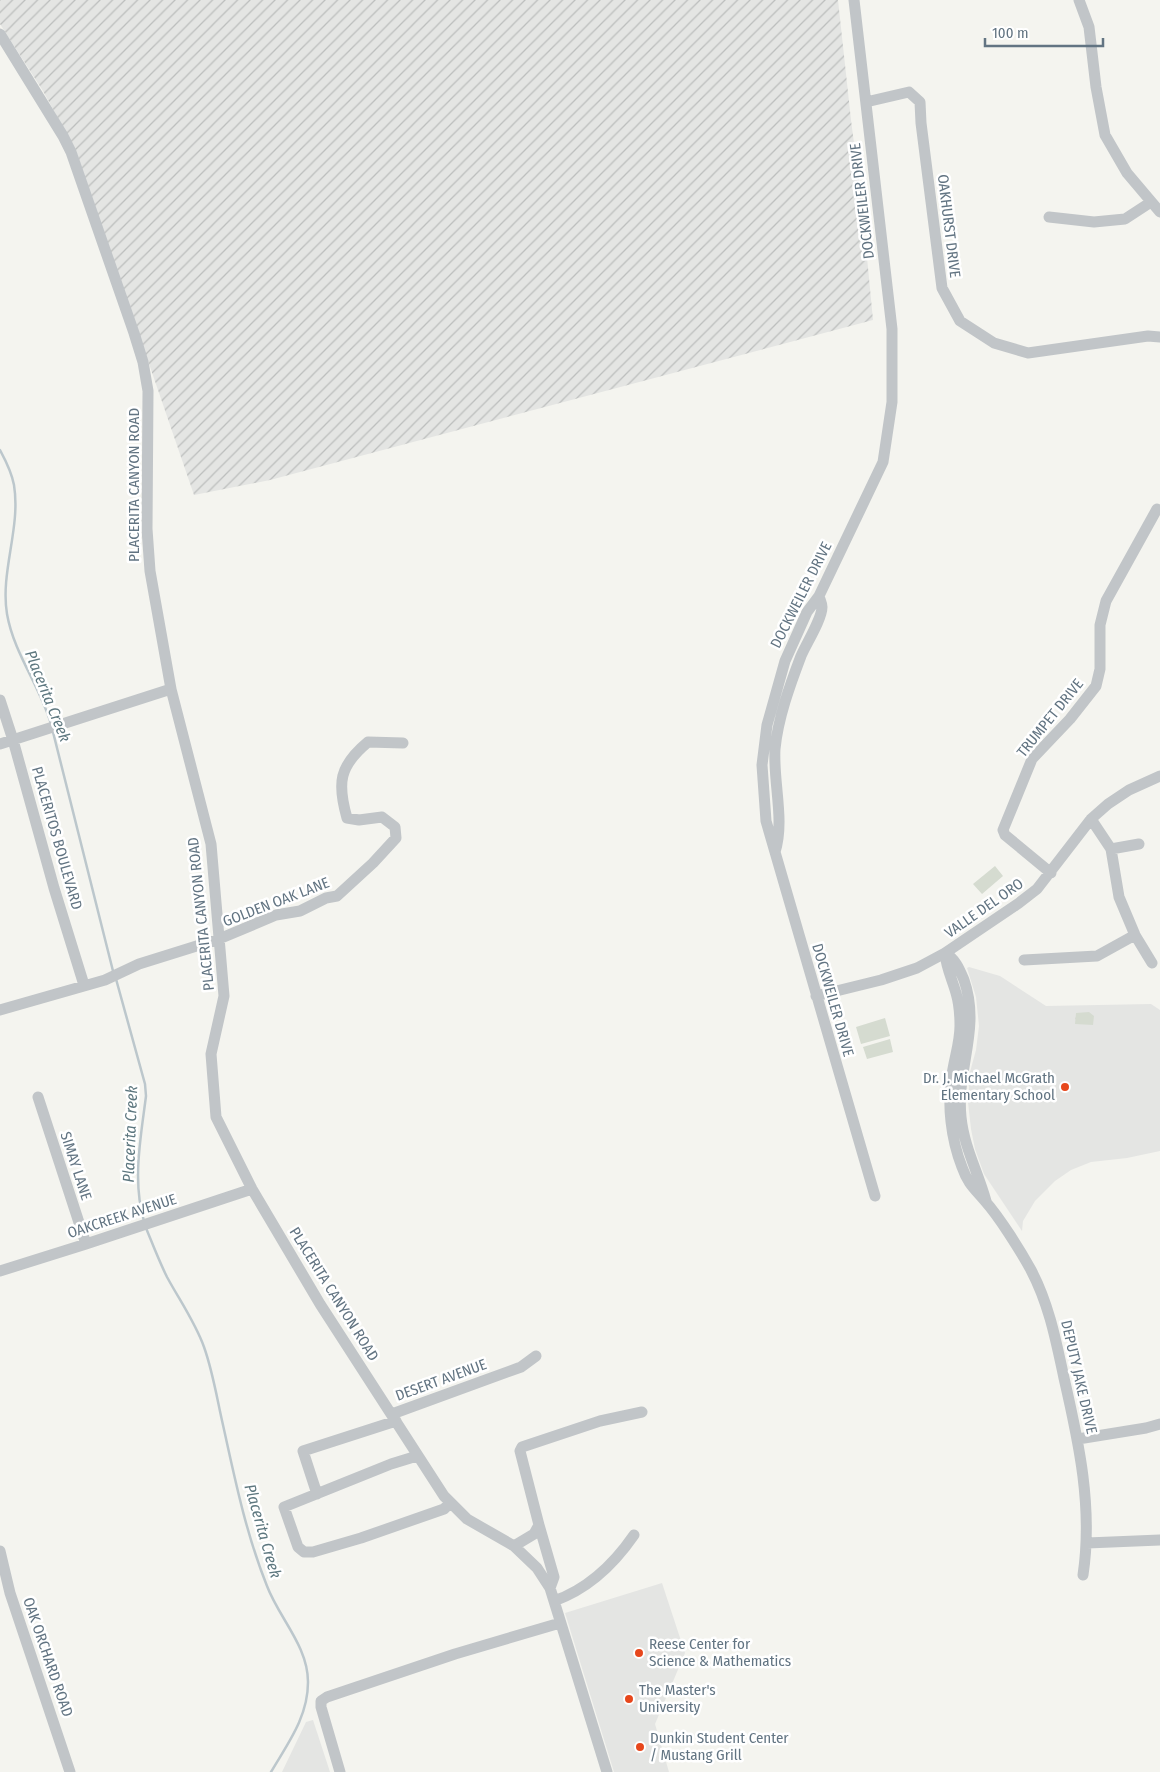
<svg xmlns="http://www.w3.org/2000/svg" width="1160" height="1772" font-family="'Fira Sans Condensed',sans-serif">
	<defs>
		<pattern id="industrial-furrows" width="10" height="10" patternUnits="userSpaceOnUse" patternTransform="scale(1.25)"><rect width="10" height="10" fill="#e4e5e3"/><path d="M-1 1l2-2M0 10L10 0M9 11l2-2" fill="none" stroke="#bcbebd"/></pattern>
		<pattern id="grass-tufts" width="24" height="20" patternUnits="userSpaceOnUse" patternTransform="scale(1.25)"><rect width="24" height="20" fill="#d5dbd0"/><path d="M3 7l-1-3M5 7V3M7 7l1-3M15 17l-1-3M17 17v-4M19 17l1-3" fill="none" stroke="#b0b6ae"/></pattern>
	</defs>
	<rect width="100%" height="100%" fill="#f4f4ef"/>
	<path fill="#e4e5e3" d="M969 967 1000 976 1046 1006 1151 1004 1160 1010V1151L1127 1158 1091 1162 1071 1170 1055 1181 1035 1201 1023 1221 1022 1231 984 1174 975 1149 971 1129 968 1102 970 1072 976 1050 979 1026 976 997 967 968Z
		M662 1583 685 1653 655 1724 669 1772H614L565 1613Z
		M313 1720 330 1772H282L306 1722Z"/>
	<path fill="url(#industrial-furrows)" d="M0 0H838L851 120 862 205 873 320 270 480 194 495 76 151 43 91 0 24Z"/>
	<path fill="url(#grass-tufts)" d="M1089 1012 1094 1016 1093 1025 1075 1024 1076 1013Z"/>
	<path fill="#d5dbd0" d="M995 866 1003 876 982 894 973 884Z
		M885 1018 890 1036 861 1044 856 1027Z
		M890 1039 893 1052 867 1059 863 1047Z"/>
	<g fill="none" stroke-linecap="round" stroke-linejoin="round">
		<path stroke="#bcc7cc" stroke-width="2.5" d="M0 450C6 461 12 474 14 485 21 528 0 572 7 614 14 654 40 686 51 724
			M53 732 113 971
			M116 979 145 1084 146 1096C141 1136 132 1181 144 1221
			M146 1228C153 1245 159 1261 167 1277 180 1301 195 1322 204 1347 213 1372 217 1399 223 1425 235 1479 246 1534 267 1586 279 1618 308 1646 308 1682 308 1717 288 1743 271 1772"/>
		<path stroke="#c1c5c8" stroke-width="11" d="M854 0 892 329V402L883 462 819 596 807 612 785 661 767 725 762 765 766 821 875 1196
			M1079 0 1089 27 1096 87 1105 135 1127 173 1160 212
			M0 34 63 136 71 152 134 333 143 362 148 391 147 529 150 571 171 689 211 844 224 996 211 1054 216 1117 252 1189 320 1304 444 1496 467 1519 514 1546 537 1568 550 1588 607 1772
			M866 102 909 92 920 102 921 123 942 288 960 321 994 343 1028 353 1148 336 1160 337
			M1049 217 1094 222 1125 219 1151 202
			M0 700 13 740 54 888 84 985
			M0 744 171 689
			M1091 819 1111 849 1119 897 1135 935 1152 963
			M1111 849 1139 844
			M775 852C785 821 773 782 775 749 778 718 790 685 801 656 806 644 822 619 822 607 822 603 820 600 819 596
			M1051 873 1005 835 1003 830 1032 759 1070 719 1096 686 1100 669V625L1106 601 1157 509
			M945 953C946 967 952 979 956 993 959 1003 960 1015 960 1026 960 1043 954 1059 952 1075 947 1105 951 1139 962 1167 968 1184 974 1188 985 1201 1000 1218 1020 1250 1031 1270 1049 1304 1056 1341 1064 1378 1079 1443 1093 1508 1083 1575
			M945 953C956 960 959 968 964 980 981 1029 956 1069 961 1117 964 1147 978 1172 986 1201
			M1024 960 1097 956 1135 935
			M816 996 881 980 917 968 945 953 1019 903 1037 889 1091 819 1108 804 1129 790 1160 776
			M0 1010 105 980 139 964 219 939 276 915 300 911 326 898 337 896 373 863 396 838 395 827 382 817 359 820 347 818C337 783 339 766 368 742L403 743
			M38 1097 86 1244
			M0 1271 86 1244 252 1189
			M392 1414 521 1367 536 1356
			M1078 1439 1146 1428 1160 1424
			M417 1456 391 1464 284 1507 298 1547 304 1552H313L361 1538 444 1509 450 1503
			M317 1494 303 1451 396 1421
			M539 1525 554 1577 550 1588
			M1087 1543 1160 1540
			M514 1546 534 1534 539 1525 520 1451 522 1447 600 1421 642 1412
			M0 1551 10 1593 70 1772
			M554 1601C588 1589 614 1564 634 1535
			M340 1772 321 1707V1701L327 1697 455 1654 560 1623"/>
	</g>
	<g fill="#e7471c" stroke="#fff" stroke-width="2">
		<circle cx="1065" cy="1087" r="5"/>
		<circle cx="639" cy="1653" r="5"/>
		<circle cx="629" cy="1699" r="5"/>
		<circle cx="640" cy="1747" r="5"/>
	</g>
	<g text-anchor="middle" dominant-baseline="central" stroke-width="5" stroke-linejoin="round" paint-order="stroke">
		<g font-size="15" fill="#627482" stroke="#fff">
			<text transform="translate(862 201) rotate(-97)">DOCKWEILER DRIVE</text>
			<text transform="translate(949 226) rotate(83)">OAKHURST DRIVE</text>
			<text transform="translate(134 485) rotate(-90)">PLACERITA CANYON ROAD</text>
			<text transform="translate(801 595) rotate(-63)">DOCKWEILER DRIVE</text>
			<text transform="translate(1050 718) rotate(-51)">TRUMPET DRIVE</text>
			<text transform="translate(57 838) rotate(74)">PLACERITOS BOULEVARD</text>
			<text transform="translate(276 902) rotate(-21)">GOLDEN OAK LANE</text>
			<text transform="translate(984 908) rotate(-35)">VALLE DEL ORO</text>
			<text transform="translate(201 914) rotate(-96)">PLACERITA CANYON ROAD</text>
			<text transform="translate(833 1000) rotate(74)">DOCKWEILER DRIVE</text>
			<text transform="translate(76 1166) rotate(72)">SIMAY LANE</text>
			<text transform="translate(122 1216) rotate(-18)">OAKCREEK AVENUE</text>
			<text transform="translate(334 1294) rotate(58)">PLACERITA CANYON ROAD</text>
			<text transform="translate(1079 1377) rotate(77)">DEPUTY JAKE DRIVE</text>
			<text transform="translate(441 1380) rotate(-20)">DESERT AVENUE</text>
			<text transform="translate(48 1657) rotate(71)">OAK ORCHARD ROAD</text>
		</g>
		<g font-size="15" fill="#627482" stroke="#fff" text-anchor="start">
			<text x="1055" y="1078" text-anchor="end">Dr. J. Michael McGrath<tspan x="1055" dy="17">Elementary School</tspan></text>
			<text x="649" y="1644">Reese Center for<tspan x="649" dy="17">Science &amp; Mathematics</tspan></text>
			<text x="639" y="1690">The Master's<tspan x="639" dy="17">University</tspan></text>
			<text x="650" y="1738">Dunkin Student Center<tspan x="650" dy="17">/ Mustang Grill</tspan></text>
		</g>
		<g font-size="16" font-style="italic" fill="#5d777f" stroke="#fff">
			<text transform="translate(48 696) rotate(68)">Placerita Creek</text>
			<text transform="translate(130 1134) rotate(-88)">Placerita Creek</text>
			<text transform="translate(263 1531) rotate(74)">Placerita Creek</text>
		</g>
	</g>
	<path d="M985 38v8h118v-8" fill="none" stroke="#627482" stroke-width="2.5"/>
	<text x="992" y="38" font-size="15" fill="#627482" stroke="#ffffff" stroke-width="4" paint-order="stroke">100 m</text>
</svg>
